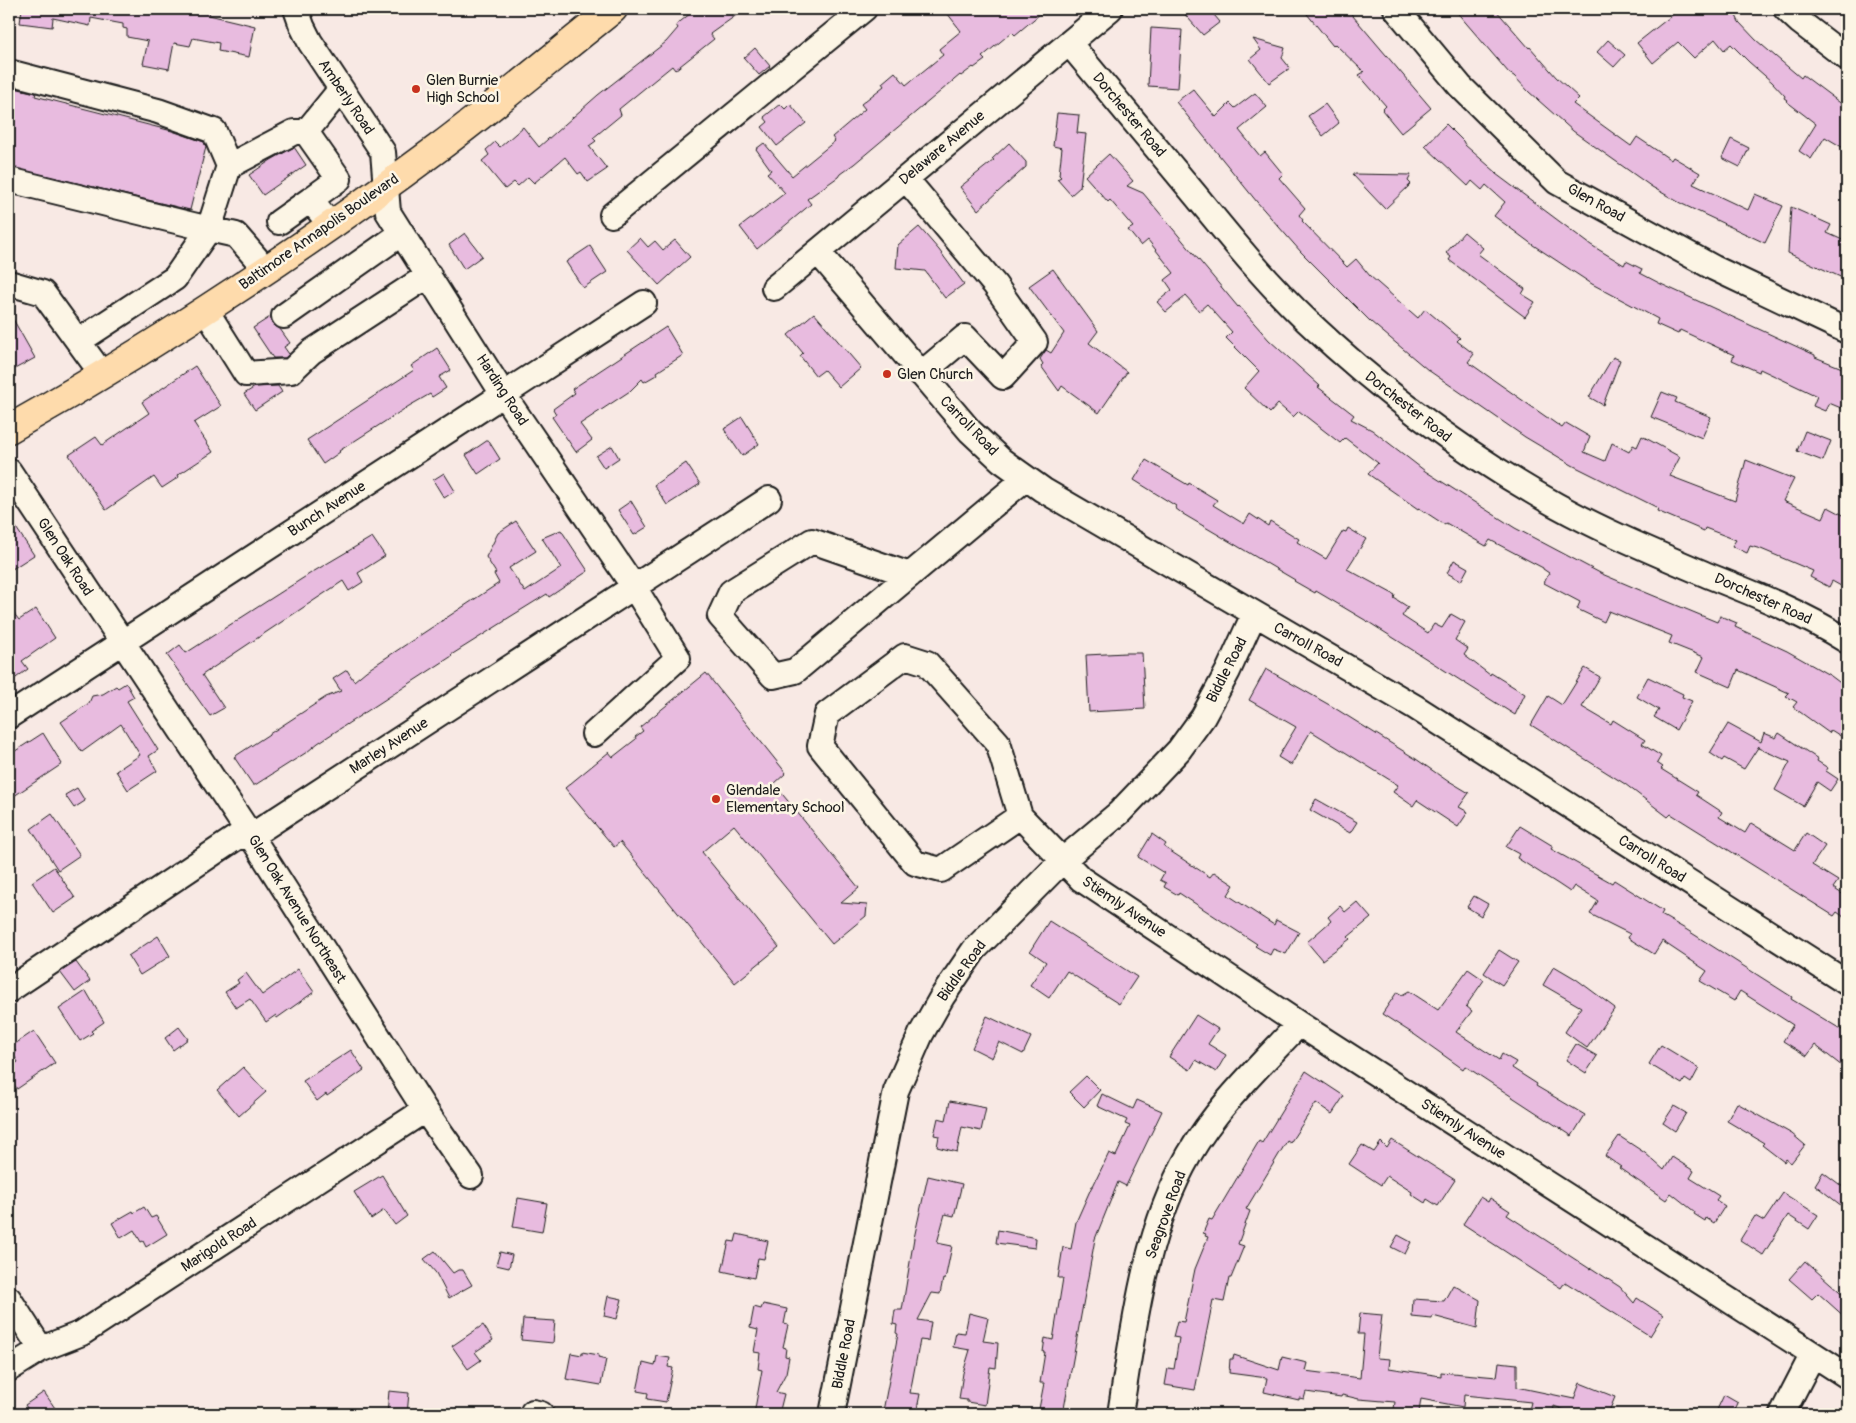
<svg xmlns="http://www.w3.org/2000/svg" width="1856" height="1423" font-family="Pangolin,sans-serif">
	<rect width="100%" height="100%" fill="#f8e9e4"/>
	<filter id="ink" filterUnits="userSpaceOnUse"><feTurbulence type="fractalNoise" baseFrequency=".02" numOctaves="2"/><feDisplacementMap in="SourceGraphic" scale="10" xChannelSelector="R" yChannelSelector="G"/><feConvolveMatrix kernelMatrix="1 2 1 2 8 2 1 2 1" color-interpolation-filters="sRGB"/></filter>
	<g filter="url(#ink)">
		<path fill="#e8bbdf" stroke="#1c1c1c" d="M22 9H210L209 15 255 26 249 57 218 51 219 43 193 38 190 46 174 43 169 69 143 64 148 41 127 37V29L123 28V24L91 18 90 26 53 18 52 27 20 23Z
			M696 9H745L710 34 714 39 675 70 672 66 619 109 621 115 593 138 596 141 589 146 607 169 588 182 581 172 578 174 565 157 534 183 528 177 518 186 514 182 505 189 482 161 489 155 486 150 495 142 500 147 523 127 539 147 598 95 666 42 678 28 676 25Z
			M944 9H1046L1015 35 1012 32 982 57 985 60 974 68 973 67 961 76 960 75 854 164 840 174 838 177 807 199 811 204 757 249 740 227 785 193 767 173 771 170 756 149 764 143 792 176 835 141 832 137 865 109 861 104 884 86 882 83 895 72 906 85 943 55 939 49 961 31Z
			M1180 9H1209L1220 22 1203 35Z
			M1303 9H1347L1431 108 1401 133 1382 110 1386 106 1359 75 1364 72 1335 44 1333 46Z
			M1454 9H1495L1529 48 1530 47 1556 77 1579 98 1573 104 1631 146 1637 137 1671 160 1673 157 1700 173 1693 184 1748 210 1755 194 1783 206 1765 243 1682 204 1652 187 1573 131 1529 92 1514 76 1509 73Z
			M1680 9H1733L1739 22 1756 40 1801 78 1803 75 1847 108V150L1825 137 1811 159 1799 151 1816 124 1786 101 1787 100 1784 98 1785 96 1772 82 1749 62 1731 44 1724 50 1715 39 1694 58 1678 42 1653 63 1637 43Z
			M1151 28 1182 30 1178 88 1148 86Z
			M1253 39 1285 48 1282 58 1290 68 1269 83 1250 59 1261 50Z
			M1608 40 1625 55 1614 67 1597 52Z
			M755 48 770 66 759 75 744 58Z
			M9 88 13 89 14 88 36 93 35 96 172 131 204 142 206 147 190 210 9 167Z
			M1193 89 1216 117 1230 103 1235 108 1255 93 1267 107 1239 130 1260 156 1265 152 1283 174 1279 178 1305 208 1299 215 1303 220 1302 221 1347 267 1356 259 1370 276 1418 318 1425 309 1460 338 1457 341 1474 354 1468 362 1562 428 1566 423 1590 437 1584 452 1605 461 1612 443 1629 452 1633 445 1637 447 1642 436 1680 457 1670 476 1735 501 1746 460 1794 479 1783 501 1823 518 1828 507 1847 517V574L1841 586 1832 581 1829 587 1810 577 1813 571 1761 549 1750 546 1747 553 1732 546 1736 540 1705 528 1704 531 1657 511 1658 508 1572 465 1525 437 1428 370 1371 322 1301 252 1257 202 1176 102Z
			M780 104 785 109 790 104 806 123 777 146 762 127 768 122 764 117Z
			M1325 104 1339 123 1323 136 1308 116Z
			M1057 113 1079 115 1077 133 1086 134 1080 187 1071 195 1057 179 1061 177 1059 175 1062 148 1053 146Z
			M1446 124 1463 141 1465 145 1497 173 1496 174 1591 245 1624 265 1626 261 1642 269 1640 273 1661 284 1815 355V357L1847 370V395L1841 408 1829 403 1825 411 1813 406 1817 396 1760 369 1759 372 1732 360 1734 355 1680 330 1678 334 1656 324 1658 319 1592 284 1533 245 1494 216 1505 202 1486 185 1482 190 1472 181 1468 186 1425 146Z
			M1731 139 1749 148 1740 167 1722 158Z
			M1009 143 1026 162V167L978 210 960 187 994 160 992 159Z
			M294 147 306 165 263 195 249 175 271 160Z
			M1109 154 1133 181 1127 186 1143 193 1238 307 1239 306 1269 340 1320 386 1318 387 1354 415 1351 419 1372 430 1425 471 1515 528 1602 574 1635 588 1717 622 1720 616 1737 623 1735 627 1787 651 1831 676 1847 688V740L1831 730 1829 733 1793 707 1797 702 1786 696 1789 693 1738 670 1731 687 1697 672 1704 657 1669 643 1672 636 1609 611 1604 622 1577 609 1580 602 1544 583 1549 573 1543 569V568L1490 540 1486 546 1446 523 1445 525 1419 508 1418 509 1368 474 1378 463 1345 438 1340 443 1299 411 1293 417 1278 404 1270 413 1244 388 1259 371 1226 338 1232 332 1207 304 1199 311 1186 296 1166 312 1157 302 1172 290 1165 280 1174 273 1148 240 1141 246 1128 230 1133 227 1110 200 1108 202 1085 176Z
			M1352 174 1411 175 1408 181 1411 184 1385 209Z
			M1791 207 1831 225 1827 233 1847 242V280L1788 253Z
			M919 227 939 250 964 284 945 298 925 271 896 268 898 245Z
			M1464 232 1483 248 1478 254 1525 289 1522 294 1535 302 1525 317 1449 260 1451 257 1446 253Z
			M465 233 482 256 464 269 449 245Z
			M640 238 648 247 655 241 663 250 675 240 690 257 659 285 627 250Z
			M590 246 607 272 583 288 566 262Z
			M1053 269 1098 331 1089 343 1127 372 1099 413 1062 386 1059 391 1041 366 1043 364 1040 359 1046 350 1051 353 1064 333 1029 286Z
			M9 312 35 358 9 372Z
			M814 313 861 368 839 387 824 370 816 376 800 356 803 353 788 335Z
			M270 317 273 324 280 329 290 343 284 347 289 354 285 358H273L253 328Z
			M666 327 683 355 657 372 658 374 644 382 642 379 630 391 580 424 592 440 576 452 552 417 556 414 553 409 575 393 572 389Z
			M437 348 451 370 439 377 446 388 432 397 430 394 409 406 339 451 340 452 323 464 307 440 414 370 411 366Z
			M1613 357 1620 360 1603 405 1589 397Z
			M195 366 221 406 194 423 213 452 178 475 179 477 162 488 154 477 106 510 69 455 96 437 102 445 149 413 142 402Z
			M278 386 282 392 255 410 244 394 255 387Z
			M1662 392 1677 398 1675 402 1711 417 1702 438 1651 417Z
			M742 417 759 444 742 456 724 429Z
			M1805 431 1831 441 1823 461 1797 451Z
			M488 440 500 459 478 474 466 455Z
			M612 446 619 458 604 468 596 456Z
			M1146 460 1176 478 1188 485 1189 483 1217 500 1213 505 1244 524 1250 514 1268 526 1270 521 1299 539 1297 542 1326 559 1343 531 1346 532 1348 528 1366 539 1347 569 1395 595 1394 598 1408 607 1402 616 1428 633 1434 624 1442 628 1451 614 1465 622 1455 640 1468 649 1464 655 1490 675 1491 673 1525 694 1515 715 1370 623 1316 591 1315 593 1294 581 1295 580 1183 514 1175 508 1176 506 1134 480Z
			M686 463 700 484 667 505 654 485Z
			M444 473 455 491 444 498 433 480Z
			M631 501 647 527 634 535 618 510Z
			M9 517 34 555 9 571Z
			M516 521 536 551 509 568 525 592 561 568 542 538 561 530 588 571 549 597 547 594 505 620V621L451 655 452 656 318 743 307 752 255 785H253L234 757 326 697 341 691 333 679 347 670 354 681 366 671 499 583 494 574 496 573 486 557 498 533Z
			M372 537 385 556 358 573 363 582 349 591 343 581 202 675 224 708 210 716 167 655 180 645 186 653 311 573Z
			M1454 560 1468 568 1461 581 1447 573Z
			M9 607 19 620 36 609 55 638 22 661 28 669 9 683Z
			M1126 653H1142L1145 709 1089 712 1086 655Z
			M1585 668 1600 677 1582 707 1611 724 1613 720 1645 740 1642 744 1661 756 1657 763 1663 767 1661 769 1698 792 1696 795 1722 812 1719 817 1745 833 1751 823 1795 850 1806 833 1825 846 1812 865 1838 881 1833 888 1847 897V919L1837 912 1834 916 1671 814 1668 817 1625 784 1531 725 1548 696 1562 705Z
			M1266 669 1333 707 1416 759 1449 782V781L1469 793 1459 807 1468 812 1458 827 1417 800 1413 806 1393 792 1398 785 1311 731 1291 765 1278 757 1296 727 1249 700Z
			M706 673 786 773 774 784 859 888 841 903 867 905 866 916 832 944 734 825 702 852 779 947 735 983 620 842 614 847 565 788 609 752 613 757 636 739 635 737 643 731 640 727Z
			M1648 677 1683 694 1682 697 1692 701 1676 730 1654 717 1659 710 1637 697Z
			M126 683 134 697 127 701 158 750 149 756 157 771 128 790 116 771 140 755 121 724 82 752 61 722 89 703 92 696 103 694 116 686 118 688Z
			M1728 724 1761 742 1764 733 1776 738 1779 733 1818 759 1817 761 1828 768 1826 771 1838 779 1830 791 1817 782 1803 806 1775 790 1790 762 1758 748 1759 746 1744 769 1724 758 1722 761 1710 753Z
			M43 733 62 764 14 796 9 788V755Z
			M77 788 85 801 74 808 65 795Z
			M1316 799 1357 822 1350 833 1310 810Z
			M52 814 80 855 58 870 31 829Z
			M1520 826 1553 846 1551 849 1612 883 1614 880 1663 911 1661 915 1687 930 1792 997 1791 999 1847 1033V1070L1815 1045 1807 1056 1783 1041 1793 1025 1740 991 1734 1001 1700 981 1707 971 1662 941 1654 954 1628 938 1630 934 1590 914 1598 901 1574 886 1570 892 1558 884 1517 858 1519 854 1506 847Z
			M1152 834 1166 844 1164 847 1210 877 1214 872 1234 885 1228 895 1274 925 1276 920 1299 932 1286 954 1273 949 1270 955 1255 946 1257 944 1179 893 1178 895 1164 887 1166 883 1160 880 1164 873 1138 857Z
			M54 867 75 898 53 913 32 882Z
			M1474 896 1488 904 1481 916 1467 907Z
			M1357 902 1371 918 1348 937 1350 939 1322 960 1307 942 1331 921 1328 917 1340 906 1345 912Z
			M1049 921 1137 977 1119 1004 1067 971 1049 998 1030 985 1046 962 1030 951Z
			M158 936 170 956 140 975 128 956Z
			M1499 950 1518 962 1502 985 1484 973Z
			M76 962 90 981 75 992 60 972Z
			M1554 966 1576 979 1615 1008 1587 1048 1565 1032 1581 1007 1543 985Z
			M298 969 314 992 277 1018 276 1015 266 1022 250 999 236 1008 225 992 239 983 237 980 246 973 262 995Z
			M1468 969 1484 980 1466 1006 1472 1011 1456 1032 1499 1060 1502 1054 1516 1062 1512 1068 1537 1084 1536 1086 1585 1115 1572 1136 1465 1066 1463 1069 1415 1035 1382 1014 1397 992 1402 995 1409 991 1438 1010Z
			M86 991 104 1022 91 1031 93 1033 80 1041 59 1009Z
			M1196 1015 1218 1029 1208 1044 1226 1055 1216 1072 1196 1060 1190 1070 1169 1057Z
			M987 1016 1031 1037 1023 1054 999 1042 992 1058 972 1048Z
			M179 1027 188 1039 173 1050 165 1038Z
			M34 1031 55 1063 17 1089 9 1077V1068L18 1062 13 1054 16 1052 12 1046Z
			M1576 1044 1597 1056 1586 1073 1566 1060Z
			M1661 1045 1699 1068 1691 1083 1685 1079 1682 1084 1649 1064Z
			M351 1050 364 1070 327 1096 326 1094 317 1101 303 1081Z
			M243 1067 266 1092 239 1116 217 1090Z
			M1306 1071 1344 1096 1332 1114 1316 1103 1290 1143 1287 1141 1246 1209 1250 1211 1238 1244 1244 1246 1231 1278H1229L1224 1302 1213 1300 1195 1390 1165 1385 1168 1368 1174 1369 1179 1338 1173 1337 1177 1321 1184 1322 1195 1269 1208 1237 1205 1236 1206 1234 1203 1233 1209 1219 1212 1220 1259 1141 1262 1143Z
			M1086 1076 1100 1090 1084 1107 1069 1092Z
			M1102 1094 1133 1109 1137 1100 1162 1111 1126 1186 1118 1182 1095 1239 1063 1414H1038L1044 1383H1040L1045 1352H1043L1045 1338 1053 1340 1063 1278H1058L1063 1247 1071 1249 1076 1222 1092 1186H1093L1109 1153 1116 1156 1130 1126 1125 1124 1127 1120 1097 1106Z
			M950 1101 986 1108 981 1131 962 1127 957 1152 937 1147 939 1136 934 1135 938 1118 946 1120Z
			M1737 1103 1792 1134 1805 1145 1791 1163 1786 1159 1784 1162 1762 1145 1764 1143 1727 1121Z
			M1674 1106 1686 1113 1675 1131 1663 1123Z
			M1619 1136 1645 1153 1664 1170 1672 1157 1694 1171 1690 1178 1719 1196 1716 1200 1725 1206 1714 1223 1706 1218 1705 1221 1694 1214 1695 1212 1671 1193 1666 1200 1619 1168 1621 1167 1605 1156Z
			M1392 1140 1455 1180 1438 1206 1427 1199 1425 1203 1411 1194 1412 1192 1387 1176 1381 1185 1349 1164 1362 1145 1374 1152 1381 1142 1387 1148Z
			M1823 1172 1847 1190V1210L1815 1185Z
			M382 1175 407 1216 395 1225 384 1210 371 1219 354 1192Z
			M928 1176 962 1184 954 1216 945 1214 937 1243 952 1246 945 1280 943 1279 940 1294 932 1293 918 1320 931 1322 928 1341 920 1340 910 1393 920 1394 916 1414H902L883 1411 898 1334 896 1333 897 1325 893 1324 895 1310H902L914 1238Z
			M1783 1193 1818 1215 1809 1229 1788 1215 1763 1255 1740 1240 1755 1216 1764 1221Z
			M1480 1197 1488 1202 1490 1198 1510 1211 1507 1215 1590 1269 1591 1268 1620 1287 1634 1303 1637 1298 1663 1315 1650 1336 1565 1282 1561 1288 1463 1224Z
			M518 1198 547 1203 542 1232 513 1227Z
			M144 1207 151 1218 156 1216 167 1234 146 1247 143 1241 141 1242 134 1230 121 1238 112 1223 133 1211 134 1213Z
			M998 1230 1036 1238 1035 1248 996 1243Z
			M737 1234 768 1241 764 1259 758 1258 754 1278 722 1271 729 1241 735 1242Z
			M1398 1235 1411 1242 1405 1254 1391 1247Z
			M435 1251 453 1273 458 1270H463L472 1285 449 1298 436 1273 424 1259Z
			M500 1252 512 1255 509 1268 496 1265Z
			M1805 1261 1847 1298V1319L1818 1293 1812 1299 1789 1279Z
			M1453 1285 1480 1300 1477 1328 1433 1316 1432 1319 1412 1317 1413 1299 1444 1301Z
			M608 1296 622 1299 617 1319 604 1316Z
			M763 1304 787 1309 784 1324 788 1325 783 1347 786 1348 785 1356 789 1357 786 1373 776 1392 784 1394 779 1414H754L762 1370 758 1369 760 1353 754 1352 758 1330 750 1328 754 1307 761 1309Z
			M969 1313 988 1318 983 1341 998 1343 996 1368 990 1367 985 1405 967 1402V1400L959 1399 963 1373 970 1350 953 1347 956 1332 965 1333Z
			M1360 1313 1382 1315 1377 1358 1390 1359 1389 1368 1441 1376V1372L1497 1377 1499 1362 1517 1364V1387L1574 1399 1580 1383 1615 1397 1608 1414H1575L1554 1406 1553 1414H1528L1531 1402 1464 1395 1463 1407 1421 1399 1419 1412 1394 1409 1395 1402 1359 1399 1342 1395 1341 1397 1306 1392 1304 1399 1299 1398V1400L1264 1392 1267 1378 1229 1373 1230 1359H1233L1234 1355 1279 1370 1282 1357 1307 1363 1305 1371 1360 1378 1364 1334H1358Z
			M523 1319 555 1321 553 1343 521 1340Z
			M483 1325 493 1340 475 1352 481 1360 468 1369 452 1346Z
			M582 1352 599 1355 598 1357 606 1359 601 1385 566 1379 571 1353 582 1355Z
			M657 1356 670 1358 668 1367 673 1368 666 1402 647 1399 648 1393 637 1391 643 1363 655 1366Z
			M389 1391 409 1393 407 1414H387Z
			M44 1392 59 1414H31L25 1405Z
			M1724 1395 1738 1403 1733 1414H1715Z"/>
		<g fill="none" stroke-linecap="round" stroke-linejoin="round">
			<g stroke="#1c1c1c" stroke-width="28">
				<path id="minor" d="M296 9 302 26 310 42 383 152 388 212 503 394 634 587 678 658 594 734
					M1396 9 1460 86 1557 182 1714 268 1847 331
					M1786 9 1800 22 1847 58
					M1069 43C1112 94 1154 146 1197 197 1232 240 1267 283 1307 321 1382 392 1466 455 1556 505 1605 532 1656 553 1707 575 1755 594 1803 613 1847 641
					M9 72 158 111 214 131 229 166
					M306 132 340 90
					M906 179 995 285 1035 342 1003 377 965 337 921 374
					M9 180 209 229 229 166 294 132H306L339 179 310 200 331 225
					M612 215 864 9
					M279 222 310 200
					M818 252 970 431 1001 460 1043 490 1415 707 1847 983
					M9 283 43 293 102 374
					M774 288 1110 9
					M205 309 246 374 291 371 311 352 429 275
					M284 316 402 233
					M79 341 175 278 209 229 236 235 256 258 262 272
					M9 471 251 836 425 1110 471 1176
					M910 575 812 541 731 592 720 616 773 676 795 671 1026 478
					M9 716 644 303
					M1020 816 941 870 915 863 820 746 827 714 905 656 927 663 998 743 1020 816 1081 879 1299 1024 1813 1354 1782 1414
					M9 990 237 837 251 836 769 499
					M9 1299 41 1349
					M1813 1354 1847 1376
					M9 1369 41 1349 82 1333 425 1110
					M533 1412 541 1414
					M832 1414 896 1091 921 1034 942 997 974 950 1063 860 1119 813 1179 750 1203 717 1228 671 1254 614
					M1120 1414C1134 1327 1144 1233 1189 1155 1217 1106 1261 1065 1299 1024"/>
			</g>
			<g stroke="#1c1c1c" stroke-width="31">
				<path id="major" d="M9 429C158 345 301 250 438 148 498 103 555 55 613 9"/>
			</g>
			<use href="#minor" stroke="#fcf5e5" stroke-width="24"/>
			<use href="#major" stroke="#fedbac" stroke-width="28"/>
		</g>
	</g>
	<g fill="#c8321e" stroke="#fcf5e5" stroke-width="2">
		<circle cx="416" cy="89" r="5"/>
		<circle cx="887" cy="374" r="5"/>
		<circle cx="716" cy="799" r="5"/>
	</g>
	<g text-anchor="middle" dominant-baseline="central" stroke-width="5" stroke-linejoin="round" paint-order="stroke">
		<g font-size="15" fill="#1c1c1c" stroke="#fcf5e5" text-anchor="start">
			<text x="426" y="80">Glen Burnie<tspan x="426" dy="17">High School</tspan></text>
			<text x="897" y="374">Glen Church</text>
			<text x="726" y="790">Glendale<tspan x="726" dy="17">Elementary School</tspan></text>
		</g>
		<g font-size="15" fill="#1c1c1c" stroke="#fcf5e5">
			<text transform="translate(346 97) rotate(56)">Amberly Road</text>
			<text transform="translate(1129 115) rotate(50)">Dorchester Road</text>
			<text transform="translate(942 148) rotate(-40)">Delaware Avenue</text>
			<text transform="translate(1596 203) rotate(29)">Glen Road</text>
			<text transform="translate(319 232) rotate(-35)">Baltimore Annapolis Boulevard</text>
			<text transform="translate(502 390) rotate(57)">Harding Road</text>
			<text transform="translate(1408 407) rotate(38)">Dorchester Road</text>
			<text transform="translate(969 426) rotate(46)">Carroll Road</text>
			<text transform="translate(327 509) rotate(-33)">Bunch Avenue</text>
			<text transform="translate(65 557) rotate(57)">Glen Oak Road</text>
			<text transform="translate(1763 599) rotate(24)">Dorchester Road</text>
			<text transform="translate(1308 645) rotate(29)">Carroll Road</text>
			<text transform="translate(1227 670) rotate(-63)">Biddle Road</text>
			<text transform="translate(389 746) rotate(-33)">Marley Avenue</text>
			<text transform="translate(1652 859) rotate(32)">Carroll Road</text>
			<text transform="translate(1124 907) rotate(34)">Stiemly Avenue</text>
			<text transform="translate(297 909) rotate(58)">Glen Oak Avenue Northeast</text>
			<text transform="translate(962 971) rotate(-54)">Biddle Road</text>
			<text transform="translate(1463 1129) rotate(33)">Stiemly Avenue</text>
			<text transform="translate(1166 1215) rotate(-70)">Seagrove Road</text>
			<text transform="translate(219 1245) rotate(-33)">Marigold Road</text>
			<text transform="translate(844 1354) rotate(-79)">Biddle Road</text>
		</g>
	</g>
	<rect width="1856" height="1423" fill="none" stroke="#fcf5e5" stroke-width="30"/>
	<rect x="15" y="15" width="1826" height="1393" fill="none" stroke="#1c1c1c" stroke-width="2" filter="url(#ink)"/>
</svg>
